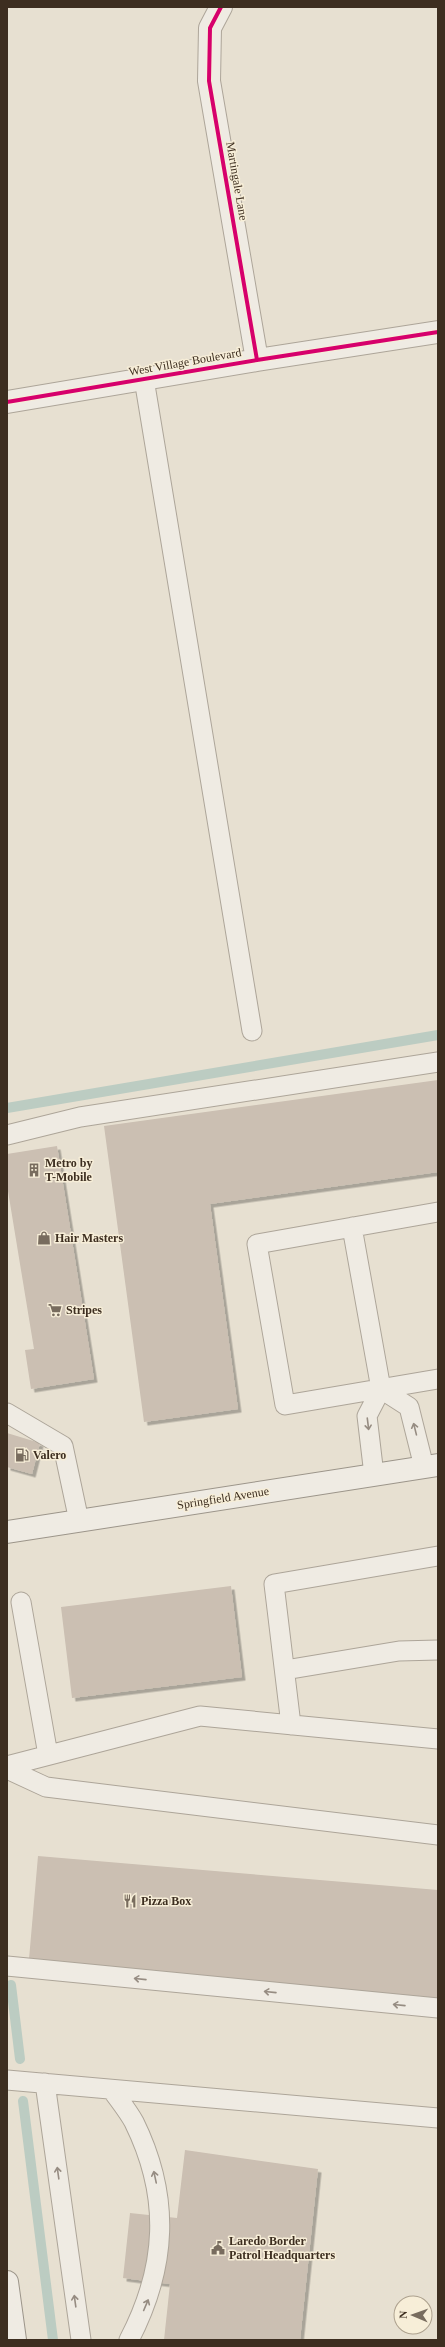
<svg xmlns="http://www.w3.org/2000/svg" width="445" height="2347" font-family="'Times New Roman',serif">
	<defs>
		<filter id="shadow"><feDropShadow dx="3.5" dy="3.5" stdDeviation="0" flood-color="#0004"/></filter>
	</defs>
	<rect width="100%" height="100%" fill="#e7e0d1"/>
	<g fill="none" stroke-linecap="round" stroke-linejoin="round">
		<path stroke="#bcccc2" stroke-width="10" d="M7 1108 438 1035
			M11 1985 20 2059
			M23 2101 53 2340"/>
	</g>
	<path fill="#cbbfb2" filter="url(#shadow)" d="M438 1080V1172L210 1204 238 1409 144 1422 104 1126Z
		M57 1146 94 1379 31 1389 25 1350 34 1349 7 1185V1154Z
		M7 1433 40 1443 32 1474 7 1467Z
		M231 1586 242 1677 72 1698 61 1607Z
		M38 1856 438 1890V2001L29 1959Z
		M185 2150 318 2169 300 2340H164L170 2284 123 2278 130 2213 177 2218Z"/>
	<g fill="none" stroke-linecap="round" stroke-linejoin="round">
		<g stroke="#ada599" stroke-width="21">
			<path id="service" d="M144 379 252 1031
				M7 1135 80 1117 438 1062
				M438 1212 257 1244 285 1405 438 1379
				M352 1227 381 1389 367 1416 374 1475
				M381 1389 409 1407 424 1467
				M7 1413 63 1446 79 1521
				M21 1602 48 1755
				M285 1670 399 1651 438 1650
				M291 1725 274 1584 438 1556
				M7 1766 200 1716 438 1739
				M7 1769 46 1787 438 1835
				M7 1966 438 2008
				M7 2080 438 2118
				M45 2083 81 2340
				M112 2090C119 2100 128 2111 134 2122 171 2197 167 2267 129 2340"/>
		</g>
		<g stroke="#ada599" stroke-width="24">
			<path id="minor" d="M221 7 210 28 209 81 257 360
				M7 402 257 360 438 332"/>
		</g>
		<g stroke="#9c958a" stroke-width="24">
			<path id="secondary" d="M7 1532 438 1465
				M7 2282 15 2340"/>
		</g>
		<use href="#service" stroke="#efebe3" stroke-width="19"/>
		<use href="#minor" stroke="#efebe3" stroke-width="22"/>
		<use href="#secondary" stroke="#efebe3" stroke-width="22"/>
		<g stroke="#f7eed8" stroke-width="6">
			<path id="cycleway" d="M221 7 210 28 209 81 257 360
				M7 402 257 360 438 332"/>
		</g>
		<use href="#cycleway" stroke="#d6006c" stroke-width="4"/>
	</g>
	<defs><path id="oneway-shaft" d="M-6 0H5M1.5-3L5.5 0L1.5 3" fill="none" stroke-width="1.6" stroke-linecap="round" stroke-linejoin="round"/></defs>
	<g stroke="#968c82">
		<use href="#oneway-shaft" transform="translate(368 1424) rotate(83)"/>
		<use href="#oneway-shaft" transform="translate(415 1429) rotate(-104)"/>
		<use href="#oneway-shaft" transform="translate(140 1979) rotate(-174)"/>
		<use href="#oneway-shaft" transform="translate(270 1992) rotate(-174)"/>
		<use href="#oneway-shaft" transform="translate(399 2005) rotate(-174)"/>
		<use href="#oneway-shaft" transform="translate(58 2173) rotate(-98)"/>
		<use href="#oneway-shaft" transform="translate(155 2177) rotate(-102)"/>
		<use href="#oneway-shaft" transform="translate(75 2301) rotate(-98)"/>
		<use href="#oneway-shaft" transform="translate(146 2305) rotate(-67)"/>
	</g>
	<defs>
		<g id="building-bare" transform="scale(1.08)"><path d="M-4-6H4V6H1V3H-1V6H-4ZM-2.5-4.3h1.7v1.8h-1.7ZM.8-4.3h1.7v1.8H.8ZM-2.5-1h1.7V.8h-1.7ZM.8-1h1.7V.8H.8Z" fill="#786c5e" stroke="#f7eed8" stroke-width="2.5" paint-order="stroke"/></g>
		<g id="shop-bare" transform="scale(1.08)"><path d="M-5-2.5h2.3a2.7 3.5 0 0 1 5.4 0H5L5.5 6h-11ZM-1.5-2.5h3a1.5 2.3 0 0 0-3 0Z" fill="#786c5e" stroke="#f7eed8" stroke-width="2.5" paint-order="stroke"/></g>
		<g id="supermarket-bare" transform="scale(1.08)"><path d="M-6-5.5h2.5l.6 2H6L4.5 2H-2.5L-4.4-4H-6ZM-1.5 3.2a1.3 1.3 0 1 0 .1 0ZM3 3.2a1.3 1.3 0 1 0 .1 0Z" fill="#786c5e" stroke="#f7eed8" stroke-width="2.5" paint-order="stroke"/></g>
		<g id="fuel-bare" transform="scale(1.08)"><path d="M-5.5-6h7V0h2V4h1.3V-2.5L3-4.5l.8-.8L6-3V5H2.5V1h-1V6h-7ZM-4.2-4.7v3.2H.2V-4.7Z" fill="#786c5e" stroke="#f7eed8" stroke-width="2.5" paint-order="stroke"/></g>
		<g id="restaurant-bare" transform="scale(1.08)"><path d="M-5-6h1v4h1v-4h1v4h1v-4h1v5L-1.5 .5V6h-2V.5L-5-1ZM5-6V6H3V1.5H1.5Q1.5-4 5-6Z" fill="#786c5e" stroke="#f7eed8" stroke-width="2.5" paint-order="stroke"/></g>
		<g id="civic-bare" transform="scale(1.08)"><path d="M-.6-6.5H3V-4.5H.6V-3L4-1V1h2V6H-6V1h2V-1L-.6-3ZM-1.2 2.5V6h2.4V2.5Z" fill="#786c5e" stroke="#f7eed8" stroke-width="2.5" paint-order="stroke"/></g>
	</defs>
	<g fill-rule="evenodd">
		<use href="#building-bare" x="34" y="1170"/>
		<use href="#shop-bare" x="44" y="1238"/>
		<use href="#supermarket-bare" x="55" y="1310"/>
		<use href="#fuel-bare" x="22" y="1455"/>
		<use href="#restaurant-bare" x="130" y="1901"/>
		<use href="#civic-bare" x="218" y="2248"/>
	</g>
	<g text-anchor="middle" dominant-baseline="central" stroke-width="3" stroke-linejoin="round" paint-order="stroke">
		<g font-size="12" fill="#3d2e20" stroke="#f7eed8">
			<text transform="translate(237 181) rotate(80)">Martingale Lane</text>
			<text transform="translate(185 362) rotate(-10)">West Village Boulevard</text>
			<text transform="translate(223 1498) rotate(-9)">Springfield Avenue</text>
		</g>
		<g font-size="12" font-weight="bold" fill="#3d2e20" stroke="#f7eed8" text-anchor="start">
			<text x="45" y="1163">Metro by<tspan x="45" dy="14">T-Mobile</tspan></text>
			<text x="55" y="1238">Hair Masters</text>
			<text x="66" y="1310">Stripes</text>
			<text x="33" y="1455">Valero</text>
			<text x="141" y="1901">Pizza Box</text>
			<text x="229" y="2241">Laredo Border<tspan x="229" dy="14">Patrol Headquarters</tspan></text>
		</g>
	</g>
	<rect width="445" height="2347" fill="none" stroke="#3d2e20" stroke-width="16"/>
	<g transform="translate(413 2315) rotate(272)"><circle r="19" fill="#f7eed8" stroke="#ada18e"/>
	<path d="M0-3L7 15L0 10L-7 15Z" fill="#786c5e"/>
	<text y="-6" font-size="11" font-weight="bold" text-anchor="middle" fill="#3d2e20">N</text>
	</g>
</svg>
